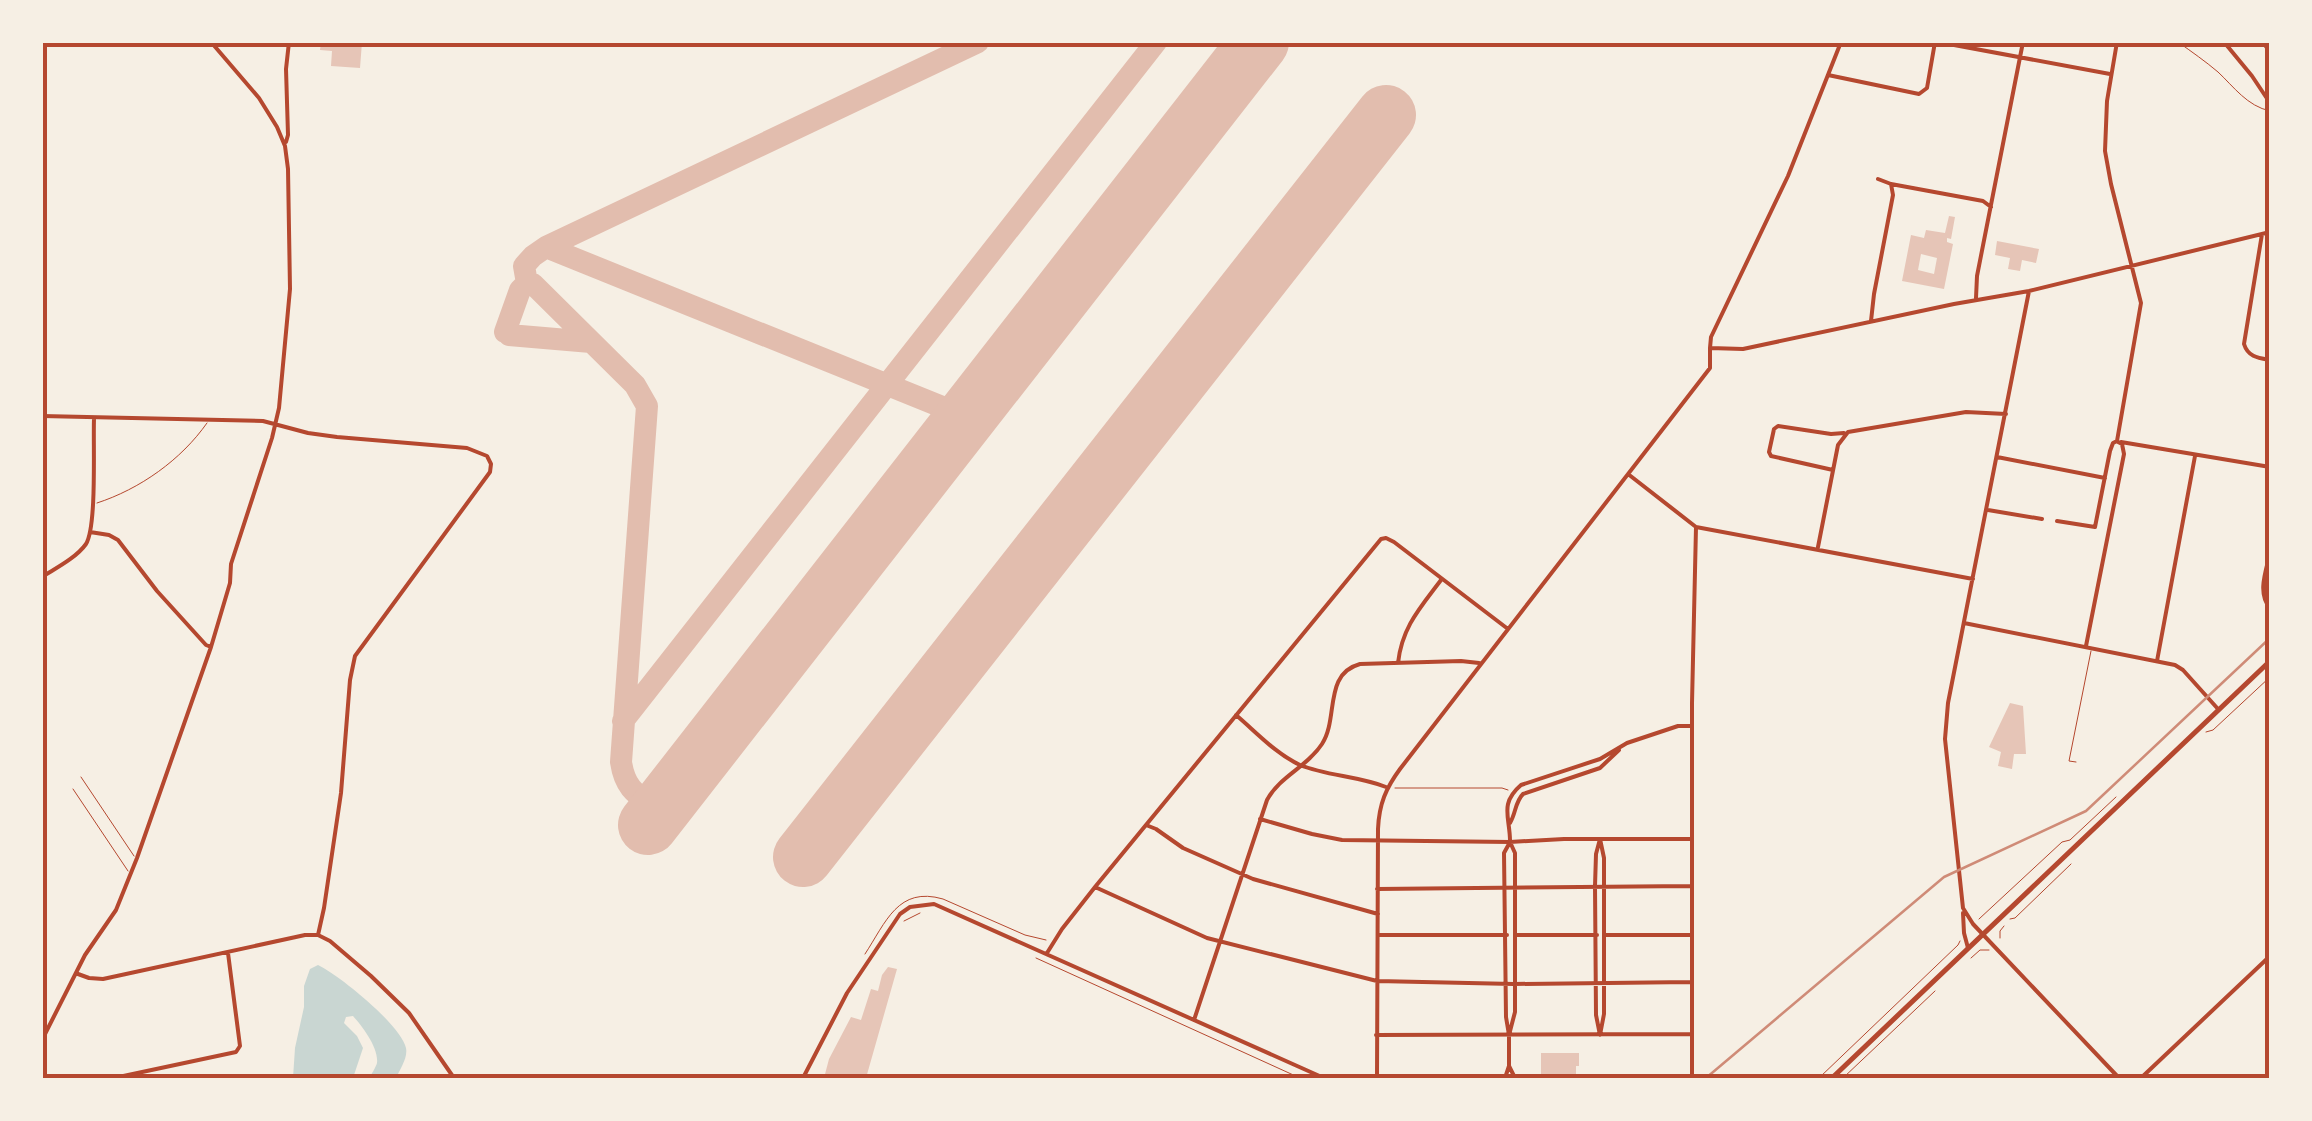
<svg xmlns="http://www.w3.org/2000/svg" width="2312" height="1121" font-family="Rubik,sans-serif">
	<rect width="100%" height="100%" fill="#f6efe4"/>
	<path fill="#c9d6d2" d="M318 965C339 975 401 1025 406 1048 408 1058 400 1069 396 1078H369C371 1075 376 1067 377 1063 379 1048 362 1026 353 1016L346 1017 344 1023 357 1036 363 1048 353 1078H293L295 1048 304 1007V986L310 969Z"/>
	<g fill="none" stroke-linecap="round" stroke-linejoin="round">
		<path stroke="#e2bdae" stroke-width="22" d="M546 247 967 417
			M527 283 524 266 533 256 546 247 978 42
			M505 332 520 290 527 283 533 284 635 385 647 406 621 762C625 790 638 795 659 811
			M509 335 591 342
			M623 721 1156 42"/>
		<path stroke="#e2bdae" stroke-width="60" d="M648 825 1259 42
			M803 857 1386 115"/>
	</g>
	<path fill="#e6c5b7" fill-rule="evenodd" d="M321 42H362L360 68 331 66 332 51 320 50Z
		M1949 216 1955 217 1951 239 1947 238V242L1953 244 1944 289 1902 281 1911 235 1924 238 1926 230 1945 233ZM1921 254 1937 258 1934 274 1918 270Z
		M1997 241 2039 249 2036 263 2022 260 2020 271 2008 269 2010 258 1995 255Z
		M2010 703 2023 706 2026 754H2014L2012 769 1998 766 2001 752 1989 747Z
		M888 967 897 969 866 1078H824L829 1059 851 1017 861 1020 871 989 878 991 882 975Z
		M1541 1053H1579V1066H1576V1078H1541Z"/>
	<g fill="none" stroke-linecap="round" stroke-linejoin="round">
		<path stroke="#b5482f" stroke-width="1" d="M2206 732 2213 730 2270 677
			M1395 788H1502L1508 790
			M1979 919 2062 842 2070 840 2116 797
			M2010 919 2015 918 2071 864
			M904 921 920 913
			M2000 938V931L2004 926
			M865 954C886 922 898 886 943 899L1025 935 1046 940
			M1036 958 1300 1078
			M1971 958 1980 950H1989
			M1819 1078 1958 945 1960 941
			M1843 1078 1935 991"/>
		<path stroke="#b5482f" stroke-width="1" d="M2178 42C2192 52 2205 61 2218 72 2234 87 2247 106 2270 111
			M97 503C140 489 181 460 207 423
			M2076 762 2069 761 2091 651
			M81 777 134 856
			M73 789 128 871"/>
		<path stroke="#b5482f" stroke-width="4" d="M1938 42 2110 74
			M2224 42 2252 76 2270 103
			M2263 42 2270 52
			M1828 75 1919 94 1927 88 1935 42
			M286 142 288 135 286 69 289 42
			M1891 184 1983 201 1991 207
			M2262 234 2244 344C2248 357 2258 358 2270 360
			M2029 291 1948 703 1945 739 1963 908 1973 924 2119 1078
			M1976 298 1977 276 2023 42
			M1871 321 1874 294 1893 195 1891 184 1878 179
			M1710 348 1711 337 1788 176 1841 42
			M42 416 263 421 308 433 337 437 467 448 487 456 491 464 490 472 355 656 350 680 341 793 324 908 318 935
			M2121 442 2270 467
			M1997 457 2105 478
			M1833 470 1771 456 1769 452 1774 429 1778 426 1831 434 1844 433
			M1628 474 1696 527 1973 579
			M1988 510 2042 519
			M2057 521 2095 527
			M2095 527 2110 451 2113 443 2117 441 2141 303 2111 184 2105 151 2107 101 2117 42
			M90 532 109 535 118 540 157 591 206 645 211 647
			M1818 547 1838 445 1848 432 1966 412 2006 414
			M2270 553C2266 571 2257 593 2270 608
			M42 577C56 568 76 558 86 544 97 526 93 444 94 419
			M1964 623 2175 665 2183 670 2218 709
			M2086 646 2124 454 2122 444 2118 442
			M2157 661 2195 456
			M1398 663C1402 627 1420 608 1441 580
			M1236 715C1256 732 1276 754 1300 765 1327 776 1358 776 1386 787
			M1260 819 1312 834 1342 840 1510 842 1564 839H1692
			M1510 823C1516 813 1515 802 1523 794L1600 768 1619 750
			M1146 825 1156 829 1183 848 1253 879 1378 914
			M1600 839 1604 858V1014L1600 1035 1596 1015 1595 886 1596 854Z
			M1510 841C1510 817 1499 804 1521 785L1600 759 1627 743 1678 726H1692
			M1095 887 1207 938 1377 981 1514 984 1691 982
			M1377 889 1691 886
			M1963 913 1964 933 1968 948
			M1378 935H1507
			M1516 935H1597
			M1606 935H1692
			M1047 953 1062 929 1095 887 1381 539 1386 538 1394 542 1508 629
			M78 974 89 978 103 979 305 935H318L330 941 371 976 409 1013 454 1078
			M1194 1020 1267 800C1280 776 1307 767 1322 744 1339 718 1323 674 1360 664L1461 661 1479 663
			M1376 1035 1692 1034
			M42 1040 85 955 116 910 137 858 211 647 230 583 231 564 272 438 279 408 290 289 288 169 285 146 277 127 259 98 211 42
			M1509 1066V1035L1506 1017 1504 853 1510 842 1515 853V1012L1509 1035
			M114 1078 236 1052 240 1046 228 953
			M803 1078 847 993 900 914 910 907 934 904 1324 1078
			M1377 1078 1378 829C1379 804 1386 788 1400 769L1710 368V348L1743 349 1954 304 2029 291 2270 232
			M1505 1078 1509 1066 1515 1078
			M1692 1078V703L1696 527
			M2141 1078 2270 956"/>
		<path stroke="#b5482f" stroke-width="5" d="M1832 1078 2270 661"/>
		<path stroke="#cf8b77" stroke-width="2.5" d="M1706 1078 1944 877 2086 811 2270 638"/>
	</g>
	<rect width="2312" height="1121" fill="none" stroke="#f6efe4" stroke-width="90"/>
	<rect x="45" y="45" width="2222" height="1031" fill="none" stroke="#b5482f" stroke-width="4"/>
</svg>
